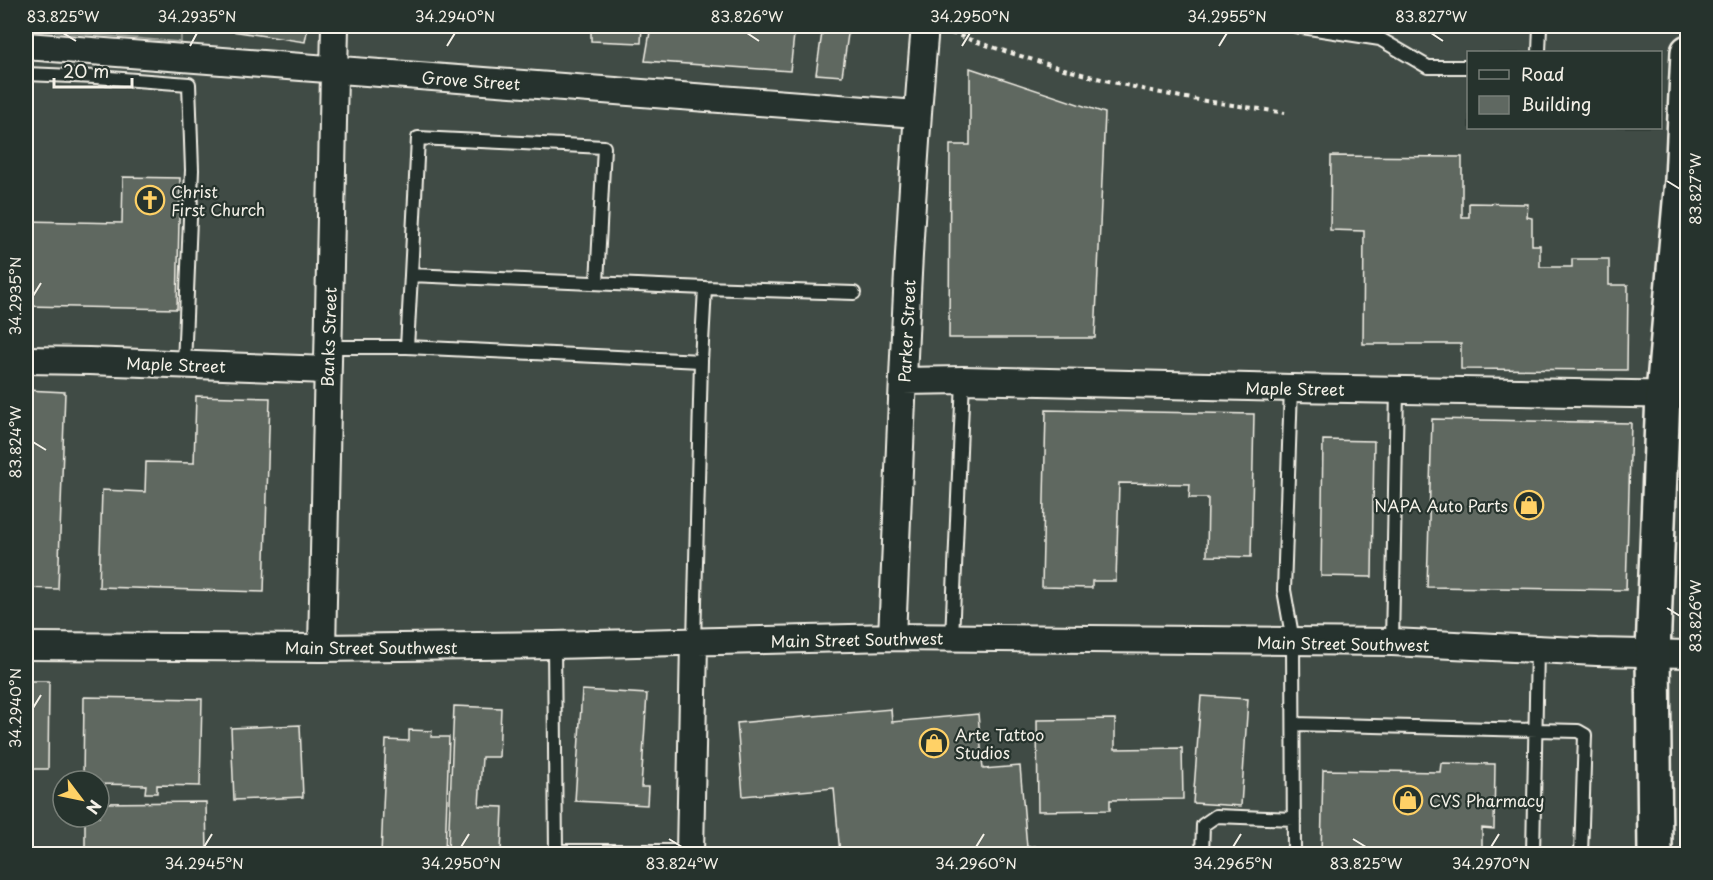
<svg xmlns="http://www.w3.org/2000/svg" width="1713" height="880" font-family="'Playpen Sans',sans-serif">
	<rect width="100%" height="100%" fill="#323e38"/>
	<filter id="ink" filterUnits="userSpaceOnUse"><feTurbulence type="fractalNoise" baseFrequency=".0167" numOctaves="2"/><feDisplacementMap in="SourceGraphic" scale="12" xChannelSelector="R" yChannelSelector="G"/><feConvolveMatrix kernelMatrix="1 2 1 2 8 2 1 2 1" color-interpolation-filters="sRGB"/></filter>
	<g filter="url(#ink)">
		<path fill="#404b44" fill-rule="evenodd" d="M26 26H1687V854H26ZM1468 52H1660V128H1468ZM63 781H99V817H63Z"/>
		<path fill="#4c564f" stroke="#a0a49c" stroke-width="1.5" d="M26 26H181V42L26 29Z"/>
		<path fill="#5f6861" stroke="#f4f1e8" stroke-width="1.5" d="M199 26H308L305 42Z
			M591 26H642L641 43 591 41Z
			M651 26H795L790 71 645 61Z
			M823 26H845L849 27 842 76 816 74Z
			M970 68 1105 113 1095 338H949L950 145H970Z
			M1331 156 1462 157V217H1469V203L1528 204 1527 217 1532 218V245H1540V267H1572V259H1609V285H1628L1627 370 1461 369V344H1363L1364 231 1330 230Z
			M123 177 180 178 177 309 26 306V221L122 223Z
			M26 390 65 392 58 589 26 588Z
			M196 396 270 398 264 592 99 587 102 490 145 492 146 462 194 463Z
			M1046 410 1254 414 1251 557 1207 556 1208 498H1189L1190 484 1119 483 1116 581H1092V588L1042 587Z
			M1432 419 1631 423 1626 590 1427 587Z
			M1323 440 1374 441 1372 577 1321 576Z
			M26 681H49L48 769H26Z
			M582 690 647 694 641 787H648L647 805 575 801Z
			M1201 696 1248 699 1241 806 1193 803Z
			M84 697 202 699 200 786 157 785V793H145L146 785 99 784V781H83Z
			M454 706 501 708 499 757H482L479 806 503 807 501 853 448 851Z
			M891 709 892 722 978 714 983 769 1020 766 1027 847 1035 846V854H840L834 788 743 796 737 723Z
			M1115 719V749L1182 748 1183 799 1110 800V810L1038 811 1037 720Z
			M300 725 303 797 234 800 231 728Z
			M409 730 432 731 431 737H449L445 854H381L386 740 409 741Z
			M1441 763 1495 764 1494 829 1482 828V854H1321L1323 770 1440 772Z
			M206 802 207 854H85V817H99V803Z"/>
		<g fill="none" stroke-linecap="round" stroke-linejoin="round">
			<g stroke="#f4f1e8" stroke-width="16">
				<path id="service" d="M1296 26 1380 39 1428 67H1468
					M1539 52 1540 26
					M26 74 96 77 189 84 192 170 184 365
					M411 275 407 347 701 361
					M597 283 604 147 418 138 411 275 705 288
					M329 347H407
					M1291 388 1284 590 1293 641 1294 854
					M952 638 963 380
					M694 642 701 361 705 288 854 293
					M1392 642 1397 390
					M554 645 556 851H690
					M1294 724 1578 731 1585 735 1581 854
					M1202 854 1203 825 1216 816 1294 819
					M1533 854 1537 649"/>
			</g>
			<g stroke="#f4f1e8" stroke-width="30">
				<path id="minor" d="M26 46 917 114
					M26 360 89 361 327 370
					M903 381 963 380 1291 388 1688 395
					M892 637C901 433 907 229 925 26
					M26 646 322 648 554 645 892 637 1392 642 1597 652 1688 654
					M322 648 335 26
					M690 854 694 642"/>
			</g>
			<g stroke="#f4f1e8" stroke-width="38">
				<path id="primary" d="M1655 854 1653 653 1663 394 1682 180 1688 52"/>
			</g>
			<path stroke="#f4f1e8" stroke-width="4" stroke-dasharray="4.5 4.5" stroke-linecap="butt" d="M951 33C1026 59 1102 82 1181 97 1215 103 1250 107 1285 113"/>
			<use href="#service" stroke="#26332d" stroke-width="12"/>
			<use href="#minor" stroke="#26332d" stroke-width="26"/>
			<use href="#primary" stroke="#26332d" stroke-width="33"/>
		</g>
	</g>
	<path fill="none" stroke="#f4f1e8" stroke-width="2" d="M63 33 76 41M747 33 759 41M1431 33 1443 41M190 46 197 33M447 46 455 33M962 46 970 33M1219 46 1227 33M1667 181 1680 189M33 296 41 283M33 442 46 450M1667 608 1680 616M33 708 41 695M669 839 682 847M1353 839 1366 847M204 847 212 834M461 847 469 834M976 847 984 834M1233 847 1241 834M1491 847 1499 834"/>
	<defs>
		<g id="church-ring" transform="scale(1.5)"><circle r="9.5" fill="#26332d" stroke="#ffd166" stroke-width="1.5"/><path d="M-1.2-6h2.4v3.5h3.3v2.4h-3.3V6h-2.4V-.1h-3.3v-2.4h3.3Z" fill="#ffd166"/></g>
		<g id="shop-ring" transform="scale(1.5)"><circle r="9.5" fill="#26332d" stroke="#ffd166" stroke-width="1.5"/><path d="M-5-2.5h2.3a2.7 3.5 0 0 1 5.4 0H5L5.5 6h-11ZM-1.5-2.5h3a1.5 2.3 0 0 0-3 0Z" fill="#ffd166"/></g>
	</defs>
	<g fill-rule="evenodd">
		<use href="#church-ring" x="150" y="200"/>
		<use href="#shop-ring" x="1529" y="505"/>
		<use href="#shop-ring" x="934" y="743"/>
		<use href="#shop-ring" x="1408" y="800"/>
	</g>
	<g text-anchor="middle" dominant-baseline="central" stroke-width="4.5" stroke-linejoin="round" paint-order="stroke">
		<g font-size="16" fill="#f4f1e8" stroke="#26332d">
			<text transform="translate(471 80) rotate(4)">Grove Street</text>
			<text transform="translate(906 331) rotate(-87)">Parker Street</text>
			<text transform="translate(328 337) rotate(-88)">Banks Street</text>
			<text transform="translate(176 364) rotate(2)">Maple Street</text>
			<text transform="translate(1295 388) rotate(1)">Maple Street</text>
			<text transform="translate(857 639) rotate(-1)">Main Street Southwest</text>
			<text transform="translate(1343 643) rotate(1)">Main Street Southwest</text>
			<text x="371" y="647">Main Street Southwest</text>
		</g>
		<g font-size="16" fill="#f4f1e8" stroke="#26332d" text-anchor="start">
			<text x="171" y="191">Christ<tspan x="171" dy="18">First Church</tspan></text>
			<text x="1508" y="505" text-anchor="end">NAPA Auto Parts</text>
			<text x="955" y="734">Arte Tattoo<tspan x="955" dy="18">Studios</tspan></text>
			<text x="1429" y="800">CVS Pharmacy</text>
		</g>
	</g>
	<rect width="1713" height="880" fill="none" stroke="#26332d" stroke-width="66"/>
	<rect x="1467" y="51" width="195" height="78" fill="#26332d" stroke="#787f78" stroke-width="1.5"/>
	<rect x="1479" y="70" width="30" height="9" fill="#26332d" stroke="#787f78" stroke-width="1.5"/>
	<text x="1521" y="81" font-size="18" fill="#f4f1e8">Road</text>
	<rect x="1479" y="96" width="30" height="18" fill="#5f6861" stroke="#787f78" stroke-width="1.5"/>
	<text x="1521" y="111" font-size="18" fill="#f4f1e8">Building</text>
	<g transform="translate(81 799) rotate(122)"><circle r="28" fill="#26332d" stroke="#787f78" stroke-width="1.5"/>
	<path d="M0-4.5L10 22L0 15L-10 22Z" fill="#ffd166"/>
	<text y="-9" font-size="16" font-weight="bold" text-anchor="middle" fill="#f4f1e8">N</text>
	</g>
	<path d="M54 78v9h78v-9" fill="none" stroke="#f4f1e8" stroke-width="3"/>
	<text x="63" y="78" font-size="18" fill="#f4f1e8" stroke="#26332d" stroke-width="4.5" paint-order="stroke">20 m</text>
	<rect x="33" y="33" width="1647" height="814" fill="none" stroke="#f4f1e8" stroke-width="2"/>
	<g font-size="15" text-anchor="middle" fill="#f4f1e8">
		<text x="63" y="22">83.825°W</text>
		<text x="197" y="22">34.2935°N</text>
		<text x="455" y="22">34.2940°N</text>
		<text x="747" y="22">83.826°W</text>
		<text x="970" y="22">34.2950°N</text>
		<text x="1227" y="22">34.2955°N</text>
		<text x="1431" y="22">83.827°W</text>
		<text transform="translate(1696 189) rotate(-90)" y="5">83.827°W</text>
		<text transform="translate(16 296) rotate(-90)" y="5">34.2935°N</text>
		<text transform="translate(16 442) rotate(-90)" y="5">83.824°W</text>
		<text transform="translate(1696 616) rotate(-90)" y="5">83.826°W</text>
		<text transform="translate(16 708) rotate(-90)" y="5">34.2940°N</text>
		<text x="204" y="869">34.2945°N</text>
		<text x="461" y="869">34.2950°N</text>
		<text x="682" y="869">83.824°W</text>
		<text x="976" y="869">34.2960°N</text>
		<text x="1233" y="869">34.2965°N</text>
		<text x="1366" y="869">83.825°W</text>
		<text x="1491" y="869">34.2970°N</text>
	</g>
</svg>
